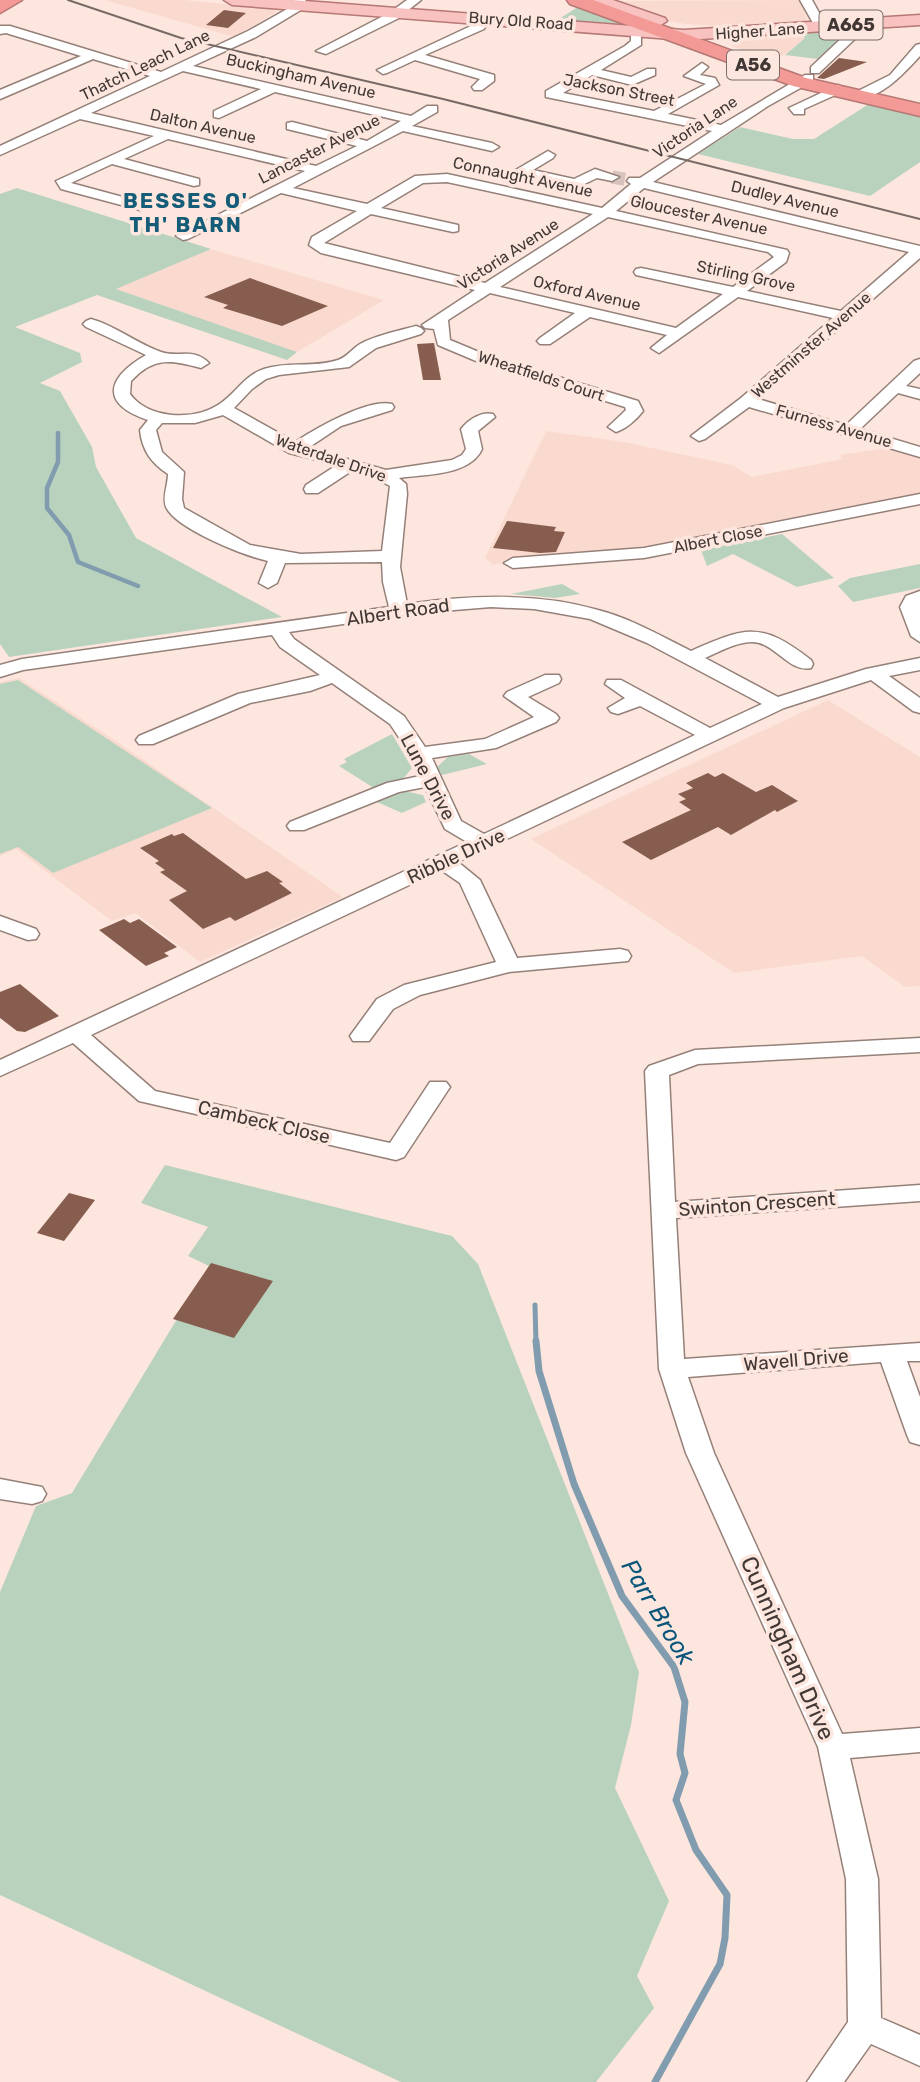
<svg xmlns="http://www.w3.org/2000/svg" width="920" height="2082" font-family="Rubik,sans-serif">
	<rect width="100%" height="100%" fill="#fde6de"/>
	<path fill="#fadacf" d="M105 0H185L273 9 276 12 234 37Z
		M802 0 807 22 798 25 731 27 685 24 649 17 609 1Z
		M798 32 805 38 776 61 731 46 742 37Z
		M211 249 384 300 297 352 115 289Z
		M546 431 624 442 732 465 752 477 843 459 840 455 887 448 920 458V494L643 549 521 559 493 565 485 558Z
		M19 678 113 739 343 897 200 962 135 913 112 921 16 849 0 856V682Z
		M828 700 920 757V986L905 987 862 956 734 973 531 839Z"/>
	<path fill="#b9d2bd" d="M578 7 632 26 557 20Z
		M844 29 847 32 818 59 785 55 805 38 798 32Z
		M872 102 920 114V162L870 196 698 154 740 127 793 139H814Z
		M17 188 211 249 116 289 297 352 287 360 97 295 15 327 80 353 82 362 40 383 60 391 92 447 96 467 136 538 282 617 9 657 0 644V194Z
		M782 534 834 578 797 587 733 554 707 566 701 550Z
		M920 564V588L853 602 838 586 850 578Z
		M562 584 580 594 555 598 511 594Z
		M18 680 212 808 53 873 18 847 0 854V684Z
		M392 734 412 768 403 779 377 790 339 766 347 762 344 759Z
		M469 754 487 764 442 775 437 767 448 757Z
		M404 791 423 795 426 802 402 813 377 802Z
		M165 1165 452 1236 478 1264 639 1672 631 1725 615 1788 669 1901 637 1976 654 2008 596 2082H401L0 1895V1592L36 1506 72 1493 209 1266 188 1256 208 1227 141 1203Z"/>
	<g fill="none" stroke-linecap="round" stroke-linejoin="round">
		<path stroke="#819caf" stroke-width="4.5" d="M58 433V462L47 488V508L69 535 78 562 138 586"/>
		<path stroke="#819caf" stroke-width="5" d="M535 1305 536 1343"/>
		<path stroke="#819caf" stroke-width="7" d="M536 1341 539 1371 574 1484 622 1596 674 1667 685 1702 680 1754 685 1773 676 1800 696 1850 727 1895 725 1938 720 1964 655 2082"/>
	</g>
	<path fill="#865d4e" d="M224 10 246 13 228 28 206 25Z
		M839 58 867 62 824 79 817 78Z
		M250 278 328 306 282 326 223 308 228 305 204 297Z
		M434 343 441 380H423L417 344Z
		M507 521 556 527 554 531 565 532 556 552 540 553 493 548Z
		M708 773 715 777 723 773 756 792 772 785 798 801 777 812 775 810 731 835 718 827 651 860 622 842 691 810 679 802 686 799 678 794 693 788 686 783Z
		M183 833 246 879 267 871 283 882 279 883 292 893 235 921 230 917 203 929 169 900 187 891 160 872 165 870 155 863 159 861 140 848 172 834 174 836Z
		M124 919 130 923 139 919 177 947 164 953 169 956 146 966 99 930Z
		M20 984 59 1016 25 1032 17 1031 0 1018V992Z
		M69 1193 95 1200 64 1241 37 1233Z
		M211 1263 273 1281 234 1338 173 1319Z"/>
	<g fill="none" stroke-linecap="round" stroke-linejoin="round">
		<path stroke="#d7c3bc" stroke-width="13" stroke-dasharray="13 7" stroke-linecap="butt" d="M612 177 629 180"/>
		<g stroke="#958079" stroke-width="3">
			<path id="minor" d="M293 0H305L309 5 256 37 193 66 411 116 427 106H437V112L412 126 492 143 499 147 492 151 403 131 293 188 367 204 415 176 447 174 602 208 631 184 627 181 629 178H640L712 131 546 97V91L625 46 631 41V28L641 31V45L601 70 631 77 647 69H655V75L632 85 592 75 563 93 654 111 706 84 684 76 702 63 708 67 700 75 715 78 719 85 668 114 721 125 805 75H813V81L768 106 653 182 920 246V258L758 399 846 425 914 361 920 359V373L906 386 920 389V399L898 393 860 429 920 447V457L749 407 705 439 699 441 691 436 741 398 833 318 738 297 659 353 651 348 667 335 590 317 550 344H540L537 341 540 338 575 313 490 293 448 320 450 340 486 355 638 401 643 411C637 419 626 429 616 432L608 427 626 410 625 407 476 361 438 345 434 329 425 328 422 325 475 290 321 253 309 245 312 237 357 211 281 193 188 239 183 240 176 236 305 171 168 139 124 159 199 179V185L194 186 112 164 71 183 145 203 147 206 140 210 61 189 56 181 154 136 80 119 0 155V146L150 76 93 59 0 99V90L81 56 6 33 0 34V26H10L161 72 248 31 296 4ZM183 71 261 89 214 111V117L219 118 275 92 401 121 367 141 292 122 287 123V129L357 146 316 166 91 113ZM447 182 593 214 485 283 324 243 371 214 453 232 458 231V225L381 208 423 183ZM644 188 909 252 841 311 747 291 786 262 789 253 787 250 616 211ZM608 217 768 252 774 257 733 287 641 268 636 269 634 272 636 275 723 294 676 328 500 287Z
				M407 0H421L397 19 326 54 316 51 389 13Z
				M800 0H812L827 27 825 30H817Z
				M484 15 490 19 484 29 425 55 494 75V81L482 90H474L472 87 480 79 415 60 387 73 383 74 377 70 475 24 480 16Z
				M847 21 859 29V35L819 73H811V67L848 32 841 25Z
				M920 44V56C906 71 880 101 856 98V92L890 75 916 45Z
				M838 85 844 89 842 92 804 109V114H794L789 108Z
				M548 151 555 155 553 158 533 170 574 179 595 169 619 177 612 181 597 178 576 188 516 174 514 171Z
				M91 319C116 326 138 344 161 352 178 358 193 347 209 363L201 368C172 360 154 356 131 381L130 394C148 419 193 421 218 405 236 394 243 376 264 369 288 361 315 368 338 360 347 357 352 349 360 344 377 335 398 331 416 326L421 328 424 331 421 334 376 348 349 367 279 375 266 379 252 389 234 408 295 442C315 429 368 398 392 404L394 407 392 410 341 426 308 448 386 470 452 460 462 455 466 449 461 429C468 420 481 411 493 414L495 417 478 431 482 449C470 476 425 474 399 478L406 484 407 494 400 567 407 604C469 595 536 592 598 610 630 618 661 636 691 651 746 627 761 621 811 660L813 664 811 668C789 673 775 642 752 642 736 642 719 652 705 658L778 697 866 669 920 658V670L889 676 920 698V713L913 711 871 680 784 708 458 862 480 880 517 958 620 949 628 951 631 956 628 961 509 972 420 995 393 1009 369 1041H353L350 1036 377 999 404 985 496 962 460 883 441 870 91 1035 155 1091 390 1143 430 1082H446L450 1087 404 1157 396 1160 139 1101 73 1043 0 1076V1060L467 842 445 829 425 787 399 792 304 830H290L287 826 290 822 387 783 420 776 410 754 390 724 332 683 310 691 250 703 153 744H139L136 740 139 736 238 694 320 675 280 647 272 635 23 670 0 677V665L22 659 389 607 383 582 382 562 285 563 277 583 268 588 259 583 268 561C245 556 176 529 166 507 162 497 168 485 168 474 151 463 142 450 140 430L148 420C98 403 108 377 146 355L86 327 83 324 86 321ZM223 415 289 453 337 465 306 485 304 489 306 493H318L353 470 368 474 390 486 382 551 301 554 250 545 184 508 182 499 184 472 162 452 156 430 162 423H195ZM491 607 534 609 590 619 647 643 762 704 710 728 621 680H607L605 684 625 698 608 708 611 712 618 714 640 706 695 735 484 834 461 821 432 758 496 748 556 722 559 718 556 714 528 697 559 683 561 679 559 675H545L507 692 504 696 534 717 485 739 425 747 404 716 294 639 289 632 418 613Z
				M920 494V504L644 558 513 568 504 563 513 558 644 548Z
				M920 591V642L911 636 900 607 906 596Z
				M0 916 36 929 39 934 36 939 28 940 0 930Z
				M920 1038V1052L698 1064 669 1075 675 1202 920 1185V1201L676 1218 684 1359 920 1343V1361H907L920 1397V1445L910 1442 907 1435 881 1362 688 1377 714 1453 842 1734 920 1728V1752L850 1758 878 1879 881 2018 920 2035V2066L871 2044 844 2082H807L848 2022 846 1879 818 1747 686 1453 659 1369 645 1071 649 1066 695 1050Z
				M0 1479 42 1487 46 1494 42 1501 32 1504 0 1499Z"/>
		</g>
		<g stroke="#b57875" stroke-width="3">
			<path id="major" d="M224 0H292L684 30 920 15V25L684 40 232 5Z
				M590 0H613L665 18 667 21 659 26 653 24 611 9 591 6 588 3Z"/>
		</g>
		<g stroke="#b57875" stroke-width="3">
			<path id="highway" d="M0 0H22L0 13Z
				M567 0H593L806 78 920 104V116L793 86 570 4Z"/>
		</g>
		<use href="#minor" fill="#fff" fill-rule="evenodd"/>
		<use href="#major" fill="#f8c2c1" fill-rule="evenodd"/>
		<use href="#highway" fill="#f39a97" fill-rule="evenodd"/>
		<path stroke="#776a66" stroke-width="2" d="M68 0 181 38 443 99 920 219"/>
	</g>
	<g text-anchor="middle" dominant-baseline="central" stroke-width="7" stroke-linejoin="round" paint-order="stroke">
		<g font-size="16" fill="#413835" stroke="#fde6de">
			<text transform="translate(521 21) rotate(4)">Bury Old Road</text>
			<text transform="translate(760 31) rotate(-4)">Higher Lane</text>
			<text transform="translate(145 65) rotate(-26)">Thatch Leach Lane</text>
			<text transform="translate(301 76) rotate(13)">Buckingham Avenue</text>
			<text transform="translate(619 90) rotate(11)">Jackson Street</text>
			<text transform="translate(203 126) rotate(13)">Dalton Avenue</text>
			<text transform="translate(695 127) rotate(-34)">Victoria Lane</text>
			<text transform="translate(319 149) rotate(-27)">Lancaster Avenue</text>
			<text transform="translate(523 177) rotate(12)">Connaught Avenue</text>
			<text transform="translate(785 199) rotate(14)">Dudley Avenue</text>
			<text transform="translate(699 215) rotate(12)">Gloucester Avenue</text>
			<text transform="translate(508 254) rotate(-33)">Victoria Avenue</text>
			<text transform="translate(746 276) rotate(12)">Stirling Grove</text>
			<text transform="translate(587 293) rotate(13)">Oxford Avenue</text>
			<text transform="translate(811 345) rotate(-41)">Westminster Avenue</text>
			<text transform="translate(541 376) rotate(18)">Wheatfields Court</text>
			<text transform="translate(834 426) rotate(16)">Furness Avenue</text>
			<text transform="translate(331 458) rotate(19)">Waterdale Drive</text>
			<text transform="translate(718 539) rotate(-11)">Albert Close</text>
		</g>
		<g fill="#fde6de" stroke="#796c68" stroke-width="2">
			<rect x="819.5" y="10.5" width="63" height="29" rx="5"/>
			<rect x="727" y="50.5" width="52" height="29" rx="5"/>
		</g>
		<g font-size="18" font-weight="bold" fill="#413835">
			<text x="851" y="25">A665</text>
			<text x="753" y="65">A56</text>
		</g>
		<g font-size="19" fill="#413835" stroke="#fde6de">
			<text transform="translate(398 612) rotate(-8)">Albert Road</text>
			<text transform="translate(428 777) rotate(62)">Lune Drive</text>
			<text transform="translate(456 856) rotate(-25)">Ribble Drive</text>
			<text transform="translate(264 1122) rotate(13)">Cambeck Close</text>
			<text transform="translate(757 1204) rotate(-4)">Swinton Crescent</text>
			<text transform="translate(796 1360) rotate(-5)">Wavell Drive</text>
		</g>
		<g font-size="21" font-weight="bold" letter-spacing="2" fill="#155c78" stroke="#fde6de">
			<text x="186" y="200">BESSES O'<tspan x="186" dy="24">TH' BARN</tspan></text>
		</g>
		<g font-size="23" fill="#413835" stroke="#fde6de">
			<text transform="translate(788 1648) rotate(66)">Cunningham Drive</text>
		</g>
		<g font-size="24" font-style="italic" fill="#0a567a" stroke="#fde6de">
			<text transform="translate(658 1612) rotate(59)">Parr Brook</text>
		</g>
	</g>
</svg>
